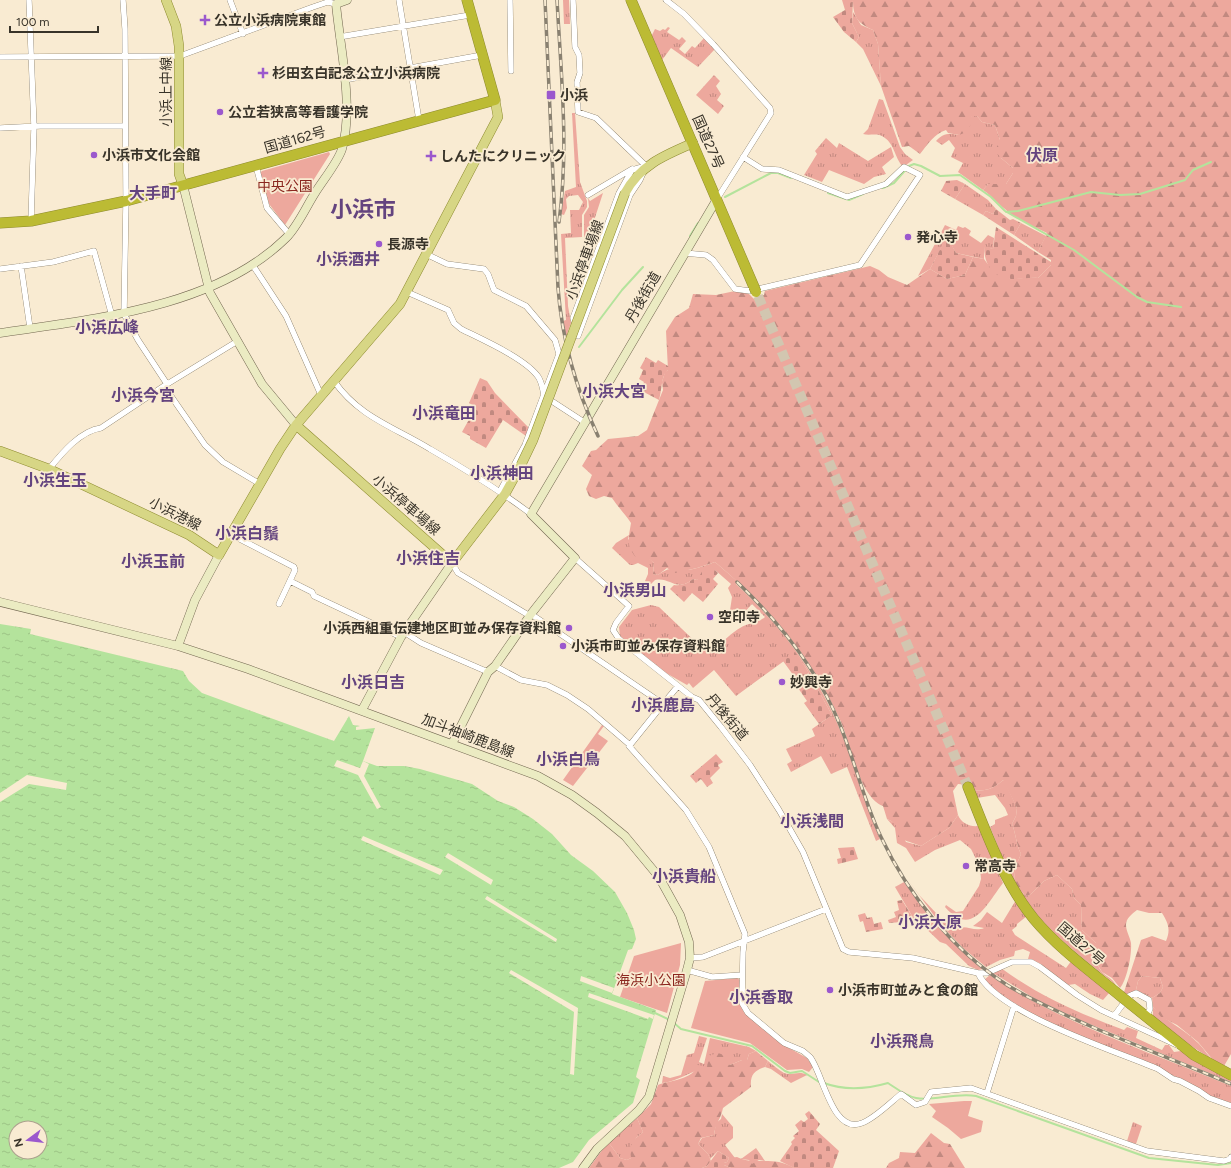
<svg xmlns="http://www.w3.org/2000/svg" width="1231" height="1168" font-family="Figtree,'Noto Sans JP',sans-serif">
	<defs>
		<pattern id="grass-tufts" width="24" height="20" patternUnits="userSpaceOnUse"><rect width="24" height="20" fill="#eda89d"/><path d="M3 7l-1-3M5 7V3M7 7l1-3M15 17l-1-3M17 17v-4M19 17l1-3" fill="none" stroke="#c18980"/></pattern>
		<pattern id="forest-firs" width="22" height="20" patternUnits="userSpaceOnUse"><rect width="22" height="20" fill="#eda89d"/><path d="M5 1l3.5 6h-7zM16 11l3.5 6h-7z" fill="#c18980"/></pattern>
		<pattern id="cemetery-stones" width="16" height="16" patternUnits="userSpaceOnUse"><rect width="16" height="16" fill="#eda89d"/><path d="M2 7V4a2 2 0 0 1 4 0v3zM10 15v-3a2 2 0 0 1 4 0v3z" fill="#c18980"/></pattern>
		<pattern id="water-ripples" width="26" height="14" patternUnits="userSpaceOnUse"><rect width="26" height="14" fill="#b4e39c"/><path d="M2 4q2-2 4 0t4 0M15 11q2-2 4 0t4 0" fill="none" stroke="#9cc386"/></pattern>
	</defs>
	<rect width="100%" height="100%" fill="#f9ebd2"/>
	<path fill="url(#grass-tufts)" d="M563 0H569L570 24H564Z
		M853 12 861 25 873 30 878 44 881 86 863 49 856 42 859 37 852 23Z
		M668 27 670 28 667 32 679 40 682 37 686 41 679 49 685 54 692 46 695 48 704 38 715 49 698 67 671 48 662 60 651 37 655 29 660 31 663 29 665 30Z
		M714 75 720 81 716 86 721 94 717 100 724 106 718 114 696 95Z
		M879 99 883 100 900 147 905 154 913 160 903 167C894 157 895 143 882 136 876 133 869 136 863 134L868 129Z
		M572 113H575L580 182 587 201V207L582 215V237L565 238 568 306 571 323 566 337 563 321 566 320 561 234 571 233 570 210H579L583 202 578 195 569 196 566 199 567 208 564 215 561 214 565 191 576 187Z
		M972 116H977L982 122 995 125 1000 140 1001 158 1013 168V173L1006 184H988L983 190 958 172 963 163 951 157 955 148 949 140 942 145 936 141C943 133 949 133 959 135Z
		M826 138 837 148 839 143 868 161 891 147 894 157 882 167 886 174 874 177 864 184 829 170 822 182 804 175 817 154 815 151Z
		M965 184 988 200 996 209 993 214 986 211 983 215 955 199Z
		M603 193 588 239H584V215L589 207 588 198 590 201Z
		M1021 223 1046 236 1038 252 1014 235Z
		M945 225 956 230 958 226 963 228 965 227 971 231 969 235 981 243 988 235 994 238 993 249 984 247V259L956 253 947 237 930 269 918 276Z
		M629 535 628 539 654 563 653 574 658 575C672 565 672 571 687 570 697 569 706 565 715 562L737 581 736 584C779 624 815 670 838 725 854 762 864 802 880 839L876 841 847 767 831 774 821 756 791 772 787 764 792 761 786 749 815 736 812 729 832 715 806 668 795 653 736 696 714 670 693 688 689 683 687 685 666 673 620 636 619 627 632 610 651 605 659 607 704 650 708 647 716 648C721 643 734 631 740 628 748 623 758 623 765 617L752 604 740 617 731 622 729 617 732 597 728 588 731 584 715 570 707 571 697 580 693 579C676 593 671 577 655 580L651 584H647L645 581 648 574V568L638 563 633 565H630L612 548 616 543Z
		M1003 780 1005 782 1017 808 1016 816 1012 824C1016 834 1016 844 1021 854 1014 870 1009 885 1027 896L1031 894 1044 881 1057 875 1072 889 1074 898 1081 905 1082 930 1096 943C1096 953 1095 964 1102 972 1107 977 1112 978 1116 985 1082 957 1044 930 1020 891 1007 871 999 849 990 827L995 824V820L1008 815 1005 808 995 795 977 798 974 790C985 792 995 788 1003 780Z
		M958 815C961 823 970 827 978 826L1003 883C986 905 972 938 945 907L946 905 956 912 963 911 979 886 981 879 980 867 971 849 960 840 935 850 915 862 906 848 897 843 895 828 887 819 895 823 906 842 921 846 949 828Z
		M908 880 920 896 953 931C964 922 973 933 984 928L973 926 981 920 987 912 1002 923 1016 900 1027 916 1017 924V926L1012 930 1015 935 1066 968 1072 960 1110 992 1103 1000 1090 994 1075 984 1068 985 1039 963 1028 959 1030 952 1023 949 1015 951 1014 956 1000 960 986 967 963 948 941 925Z
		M904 882 946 935 983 969 978 970 969 966 946 944 940 942 919 922 915 921 895 887Z
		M1001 968C1039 996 1081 1014 1124 1030L1127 1027 1138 1031 1136 1038 1162 1050 1165 1045H1169L1174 1052 1181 1051 1231 1079V1082L1080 1020 1037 1000 993 973Z
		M990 975C1062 1024 1151 1052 1231 1086V1103L1210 1096 1188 1082 1055 1025 1015 1005 985 982 984 980Z
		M1142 976 1160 978 1163 987 1160 993 1152 998 1136 990 1138 981Z
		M1153 1007C1165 1021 1183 1028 1197 1042 1203 1047 1207 1055 1213 1060L1188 1044 1153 1017Z
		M699 1036 707 1038 699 1062 704 1064 710 1038 749 1047 756 1051 749 1054 747 1060H742L730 1065 709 1059 707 1067C691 1071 679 1081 662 1083L663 1076 670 1078 681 1075 687 1055 694 1053Z
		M768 1061C773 1065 779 1070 784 1073 792 1076 799 1070 807 1075L791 1083 771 1069 765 1067Z
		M722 1114 733 1127V1138L725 1145 735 1158H729L718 1151 710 1159 708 1154 698 1144 702 1138 714 1135 716 1123 721 1119Z
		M637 1118 643 1132 636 1138 631 1158 627 1160 620 1158 609 1143Z
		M1133 1122 1142 1126 1136 1144 1127 1141Z"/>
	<path fill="url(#forest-firs)" d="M853 0H1231V1054L1224 1066 1213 1060 1198 1042 1177 1025 1161 1017 1153 1007 1152 998 1160 993 1163 987 1160 978 1142 976 1138 981 1136 990 1127 995 1124 992 1141 940 1152 936 1166 941C1171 929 1168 923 1162 913H1149L1137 910C1132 914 1126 918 1126 925 1126 931 1130 937 1131 943 1132 954 1127 980 1120 988L1112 978 1102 972 1096 962V943L1082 930 1081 905 1074 898 1072 889 1057 875 1044 881 1031 894 1027 896C1009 885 1014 870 1021 854 1016 844 1016 834 1012 824L1016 816 1017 808 1003 780C995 788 985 792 974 790L971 785 958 784 953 791 958 815 949 828 921 846 898 838C899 828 896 823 887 819L883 806C859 797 851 745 841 722 811 656 770 608 715 562L697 568 675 573 667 568 658 575 653 574 654 563 649 559 638 560C626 546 628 541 631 523 625 514 618 507 612 498L604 496 596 499 589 496 586 489 592 475 582 466 591 451 596 450 608 439 638 436 647 430 663 390 662 382 665 372 668 370 666 331 675 317 689 308 693 294 716 295 735 291 748 293 754 299 764 295 765 291 870 266 879 270 888 277 907 285 930 269 947 279 965 275 973 257 984 259C991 269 1001 278 1015 279 1023 279 1027 276 1038 278L1051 265V260L1038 252 1047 233C1033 226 1016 220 1005 209 997 203 992 196 983 190L988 184H1006L1013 173V168L1001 158 995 151 1000 140 995 125 982 122 977 116H972L969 131 959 135 948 133 946 130C934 134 928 144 920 154L909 146 902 147 881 86 878 44 873 30C858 23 853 18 853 0Z
		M756 1051 768 1061 765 1067C754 1071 750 1075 751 1087L723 1108C721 1119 715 1124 714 1135L701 1138 698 1144 708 1154 711 1161 707 1166 702 1168H589L603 1149 609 1143 620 1158 627 1160 631 1158 630 1147 636 1138 643 1132 637 1118 651 1104 658 1085C670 1080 693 1080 698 1065L707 1067 708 1056 718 1053 724 1055 725 1062 730 1065 742 1060H747L749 1054Z
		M931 1133 944 1143 950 1144 965 1168H886L889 1163 899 1158 900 1152 915 1153Z
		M737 1157C756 1166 773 1155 794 1168H731L724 1165V1163L727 1162 729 1158Z"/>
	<path fill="url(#cemetery-stones)" d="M842 0H853L852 23 859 37 856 42 844 32 833 17 845 10Z
		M957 180 965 184 955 199 941 191 946 181Z
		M996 209 1010 220 1013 219 1021 223 1014 235 983 215 986 211 993 214Z
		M996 227 1051 262V265L1038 278C1029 277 1023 279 1015 279 994 279 984 266 984 246L993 249Z
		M947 236 956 253 973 257 965 275 947 279 930 269Z
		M646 357 656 363 658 360 668 366V370C661 375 662 391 659 400L640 390 644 382 639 379 643 370 640 368Z
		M480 378 487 381 495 393 529 428 526 436 503 420 486 448 470 439V436L462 432 476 407 469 403Z
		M703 570H715L718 573 713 579 718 584 703 602 692 593 684 602 670 589 674 585C681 586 687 584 693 579L697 580Z
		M795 652 806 668 832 715 819 724 804 703 807 701 796 685 799 683 783 661Z
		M716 754 723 762 718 765 720 768 710 778 713 783 707 787 701 779 696 783 690 776Z
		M854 847 858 859 838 864 837 859 841 858 838 848Z
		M902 900 915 921 889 923 888 920 896 917 894 912 899 910 897 901Z
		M865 913 867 918 872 917 874 924 881 922 883 929 866 932 863 921 860 922 858 915Z
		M809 1111 820 1124 816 1130 839 1151 833 1168H794L780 1161 792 1144 791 1142 795 1138 793 1136 799 1131 795 1125 801 1120 804 1122 808 1119 805 1114Z
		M756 1148 765 1161 759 1160 752 1164 749 1160 741 1159Z
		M718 1151 729 1158 727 1162 724 1163V1165L731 1168H702L707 1166Z"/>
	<path fill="#eda89d" d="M329 152 330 154 285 225 269 204 260 173 262 171Z
		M602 725 604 726 598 734 608 741 573 786 563 780Z
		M681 943 680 965 667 1013 620 997 634 956Z
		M737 978 740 980 739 1001 744 1012 780 1043 807 1058 813 1067 809 1072 802 1069 787 1070 750 1043 691 1028 705 981Z
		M964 1101H972L968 1116 983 1121 981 1132 961 1139 948 1128 932 1117 936 1111 929 1104Z"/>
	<path fill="url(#water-ripples)" fill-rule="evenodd" d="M0 624 31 629 30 634 183 671 189 681 202 693 334 741 349 716 353 725 360 726 356 727V730L375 728 363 761 377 766H404L420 769 472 784 498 801 514 807 533 819 552 834 571 855 593 871 615 892 627 913 634 930 636 939 632 949 628 950 612 994 656 1010 637 1073 636 1077 640 1080 633 1103 589 1140 573 1162 559 1168H0ZM16 1128H40V1152H16Z"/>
	<path fill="#f9ebd2" d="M337 760 360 768 363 761 369 764 364 776 381 807 377 809 358 775 334 766Z
		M27 775 67 783 66 790 29 784 0 802V793Z
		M363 836 443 870 440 875 361 840Z
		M448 853 493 880 491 885 445 857Z
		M487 896 557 939 556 942 485 899Z
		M511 970 578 1008 574 1075 570 1074 574 1012 509 973Z
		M581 976 614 988 612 993 580 981Z
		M589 993 654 1015 653 1019 649 1017 648 1019 588 997Z"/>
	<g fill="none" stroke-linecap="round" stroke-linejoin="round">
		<path stroke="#b4e39c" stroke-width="2" d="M883 188 894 183 909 166 914 164 921 166 940 176 960 175 991 197 1005 211 1074 250 1137 297 1147 302 1181 307
			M828 193 849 200 863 194
			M725 197 771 173H778L791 178
			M1006 212 1018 211 1091 192 1120 195 1140 194 1185 180 1193 170 1211 162
			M690 236 698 223
			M579 347 622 290 643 267
			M655 1013 670 1020
			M674 1023 681 1029 752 1046 785 1071 790 1073 802 1071 819 1082
			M824 1083C845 1091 867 1089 888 1083 897 1089 906 1096 916 1098 932 1102 956 1092 976 1096L1149 1158 1218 1165 1231 1163"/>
		<path stroke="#d2c6b0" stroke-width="10" stroke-dasharray="10 5" stroke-linecap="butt" d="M758 296 968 787"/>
		<g stroke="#736751" stroke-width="6">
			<path id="street" d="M29 0 34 127 31 221
				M123 0 125 29 126 201 124 314 138 340 167 384
				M230 0 243 34
				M399 0 419 120
				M510 0 511 71
				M573 0 575 47 579 55 580 73 577 82 578 112 596 118 646 166
				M666 0 684 14 713 44 770 108 771 113 717 199
				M339 37 470 15
				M0 57 180 56 313 7 328 2 336 4
				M344 80 482 55
				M0 128 40 126H125
				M256 166 267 208 289 234
				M646 166 640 180 630 195 578 336 573 318 619 193 632 170Z
				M588 195 632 169
				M684 253 706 255 713 260 735 289 750 291 860 265 920 175 904 167 886 184 847 197 779 170 762 169 743 157
				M426 254 447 264 484 269 488 274 494 290 526 306 555 340 559 354 525 445 500 491
				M252 264 286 316 321 395
				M21 266 30 328
				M0 269 53 262 94 251 112 316
				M407 292 448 310 454 323 461 329C481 339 527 359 539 378 542 384 543 389 544 396L584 422
				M334 381C359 417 394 427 430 449 465 469 499 490 531 514
				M164 386 205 445 223 462 260 484
				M49 469C62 453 80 431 101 428L164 386 236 342
				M232 535 294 567 295 570 279 604
				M575 558 629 606 616 623 613 630 619 639 692 697 699 700 721 727 750 765 779 810 803 852 843 949 849 952 913 958 978 973H987L1012 962H1031L1040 967 1077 995 1101 1010 1177 1045
				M452 563 458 573 530 616
				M290 581 312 592 314 596 401 637
				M531 614 663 704 678 686
				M404 632 421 643 488 672
				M495 666 521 680 547 685 567 695 588 709 630 745 663 704
				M629 746 686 810 709 847 745 934 743 952 742 1003 748 1013 784 1043 803 1051 810 1057C823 1073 832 1135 862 1123 874 1119 890 1103 901 1094L916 1105 925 1102 931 1092 971 1088 1147 1151 1224 1161 1230 1159 1231 1157
				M690 958 703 957 826 909
				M687 970 712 977 742 975
				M978 973C996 1013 1116 1051 1158 1069L1173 1079 1180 1081 1199 1091 1209 1098 1231 1106
				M1114 1016 1129 996 1136 993 1149 1000 1150 1009 1146 1017
				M987 1093 1014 1006"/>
		</g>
		<g stroke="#736751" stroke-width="9">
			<path id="secondary" d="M183 185 210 293 262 384 296 425
				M0 333C93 319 215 308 286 238 298 226 306 207 315 193 323 180 338 162 342 149 354 107 340 47 336 4L347 0
				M0 602 178 646 248 669 538 776 572 795 597 813 625 836 659 877 680 915 689 942 690 958 687 970 649 1097 639 1110 597 1149 583 1168
				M178 646 195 600 219 555
				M362 710 401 637 452 563
				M452 744 488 672 495 666 531 614 575 558 531 514 717 199"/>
		</g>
		<g stroke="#8e8b30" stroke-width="10">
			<path id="primary" d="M166 0 176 26 179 46V174L183 185
				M625 193C640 165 665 155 693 143
				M296 425 452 563 505 494 521 465
				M0 451 49 469 189 535 219 555 280 449 296 425 400 304 498 117 495 100"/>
		</g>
		<g stroke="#8e8b30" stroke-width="11">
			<path id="highway" d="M631 0 754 287
				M0 223 31 221 126 201 495 100 467 0
				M968 787C986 832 1003 881 1034 919 1059 949 1093 973 1123 998
				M1128 1002 1194 1055 1231 1075"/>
		</g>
		<use href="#street" stroke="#fff" stroke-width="5.5"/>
		<use href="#secondary" stroke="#ebebc2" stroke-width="8"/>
		<use href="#primary" stroke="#d7d685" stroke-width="9"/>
		<use href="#highway" stroke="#bcbb34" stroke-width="10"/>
		<g stroke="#898070" stroke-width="3.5">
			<path id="rail" d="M545 0 558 288C562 340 576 389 598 436
				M557 0C561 74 569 148 559 222
				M737 582C780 623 818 670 840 725 855 762 864 801 881 837 908 895 953 950 1007 985 1035 1002 1067 1016 1097 1029 1142 1048 1187 1065 1231 1084"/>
		</g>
		<use href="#rail" stroke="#f9ebd2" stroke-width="2" stroke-dasharray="6" stroke-linecap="butt"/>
		<g stroke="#8e8b30" stroke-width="10" stroke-linecap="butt">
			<path id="primary-bridge" d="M521 465 533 440 625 193"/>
		</g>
		<g stroke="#8e8b30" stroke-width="11" stroke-linecap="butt">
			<path id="highway-bridge" d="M754 287 756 292
				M1123 998 1128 1002"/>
		</g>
		<use href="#primary-bridge" stroke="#d7d685" stroke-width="9"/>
		<use href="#highway-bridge" stroke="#bcbb34" stroke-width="10"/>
	</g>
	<g fill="#9b58cd" stroke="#f9ebd2" stroke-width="1.5">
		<path d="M203 14h4v4h4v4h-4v4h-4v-4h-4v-4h4z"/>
		<path d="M261 67h4v4h4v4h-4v4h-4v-4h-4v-4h4z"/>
		<rect x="546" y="90" width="10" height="10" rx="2"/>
		<circle cx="220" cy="112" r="4"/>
		<circle cx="94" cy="155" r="4"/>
		<path d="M429 150h4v4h4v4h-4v4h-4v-4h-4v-4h4z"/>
		<circle cx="908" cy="237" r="4"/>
		<circle cx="379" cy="244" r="4"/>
		<circle cx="710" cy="617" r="4"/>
		<circle cx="569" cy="628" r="4"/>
		<circle cx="563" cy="646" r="4"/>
		<circle cx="782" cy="682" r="4"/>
		<circle cx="966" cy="866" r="4"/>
		<circle cx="830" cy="990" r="4"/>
	</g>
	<g text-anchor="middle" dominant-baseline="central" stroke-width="3.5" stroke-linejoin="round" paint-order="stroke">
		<g font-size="14" font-weight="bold" fill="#383329" stroke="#f9ebd2" text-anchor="start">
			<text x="214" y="20">公立小浜病院東館</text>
			<text x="272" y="73">杉田玄白記念公立小浜病院</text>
			<text x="560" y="95">小浜</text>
			<text x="228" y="112">公立若狭高等看護学院</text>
			<text x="102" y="155">小浜市文化会館</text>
			<text x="440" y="156">しんたにクリニック</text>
			<text x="916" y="237">発心寺</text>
			<text x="387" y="244">長源寺</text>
			<text x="718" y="617">空印寺</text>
			<text x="561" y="628" text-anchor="end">小浜西組重伝建地区町並み保存資料館</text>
			<text x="571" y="646">小浜市町並み保存資料館</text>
			<text x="790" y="682">妙興寺</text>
			<text x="974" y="866">常高寺</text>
			<text x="838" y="990">小浜市町並みと食の館</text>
		</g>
		<g font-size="14" fill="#383329" stroke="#f9ebd2">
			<text transform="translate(166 92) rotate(-90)">小浜上中線</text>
			<text transform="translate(295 140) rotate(-16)">国道162号</text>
			<text transform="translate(708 142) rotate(66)">国道27号</text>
			<text transform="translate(585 260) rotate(-70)">小浜停車場線</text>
			<text transform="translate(643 297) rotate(-60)">丹後街道</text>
			<text transform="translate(406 505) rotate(41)">小浜停車場線</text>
			<text transform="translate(175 514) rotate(27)">小浜港線</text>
			<text transform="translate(727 717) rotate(50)">丹後街道</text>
			<text transform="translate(468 736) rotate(21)">加斗袖崎鹿島線</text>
			<text transform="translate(1081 944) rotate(41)">国道27号</text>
		</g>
		<g font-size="14" fill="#8b271f" stroke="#f9ebd2">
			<text x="285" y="186">中央公園</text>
			<text x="651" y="980">海浜小公園</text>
		</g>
		<g font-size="16" font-weight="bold" fill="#64447f" stroke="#f9ebd2">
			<text x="1042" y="155">伏原</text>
			<text x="153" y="193">大手町</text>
			<text x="348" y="259">小浜酒井</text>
			<text x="107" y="327">小浜広峰</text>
			<text x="614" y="391">小浜大宮</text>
			<text x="143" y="395">小浜今宮</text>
			<text x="444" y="413">小浜竜田</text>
			<text x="502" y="473">小浜神田</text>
			<text x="55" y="480">小浜生玉</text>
			<text x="247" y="533">小浜白鬚</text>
			<text x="428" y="558">小浜住吉</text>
			<text x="153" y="561">小浜玉前</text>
			<text x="635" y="590">小浜男山</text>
			<text x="373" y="682">小浜日吉</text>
			<text x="663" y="705">小浜鹿島</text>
			<text x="568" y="759">小浜白鳥</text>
			<text x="812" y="821">小浜浅間</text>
			<text x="684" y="876">小浜貴船</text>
			<text x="930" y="922">小浜大原</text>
			<text x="761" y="997">小浜香取</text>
			<text x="902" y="1041">小浜飛鳥</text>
		</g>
		<g font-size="22" font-weight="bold" fill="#64447f" stroke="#f9ebd2">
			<text x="363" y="209">小浜市</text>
		</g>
	</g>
	<g transform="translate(28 1140) rotate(255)"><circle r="19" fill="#f9ebd2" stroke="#aca18e"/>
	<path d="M0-3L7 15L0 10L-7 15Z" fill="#9b58cd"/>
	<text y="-6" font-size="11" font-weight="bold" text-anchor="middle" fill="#383329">N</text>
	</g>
	<path d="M10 26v6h88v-6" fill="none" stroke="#383329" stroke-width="2"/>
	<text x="16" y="26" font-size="12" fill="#383329" stroke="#f9ebd2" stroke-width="3" paint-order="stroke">100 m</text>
</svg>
